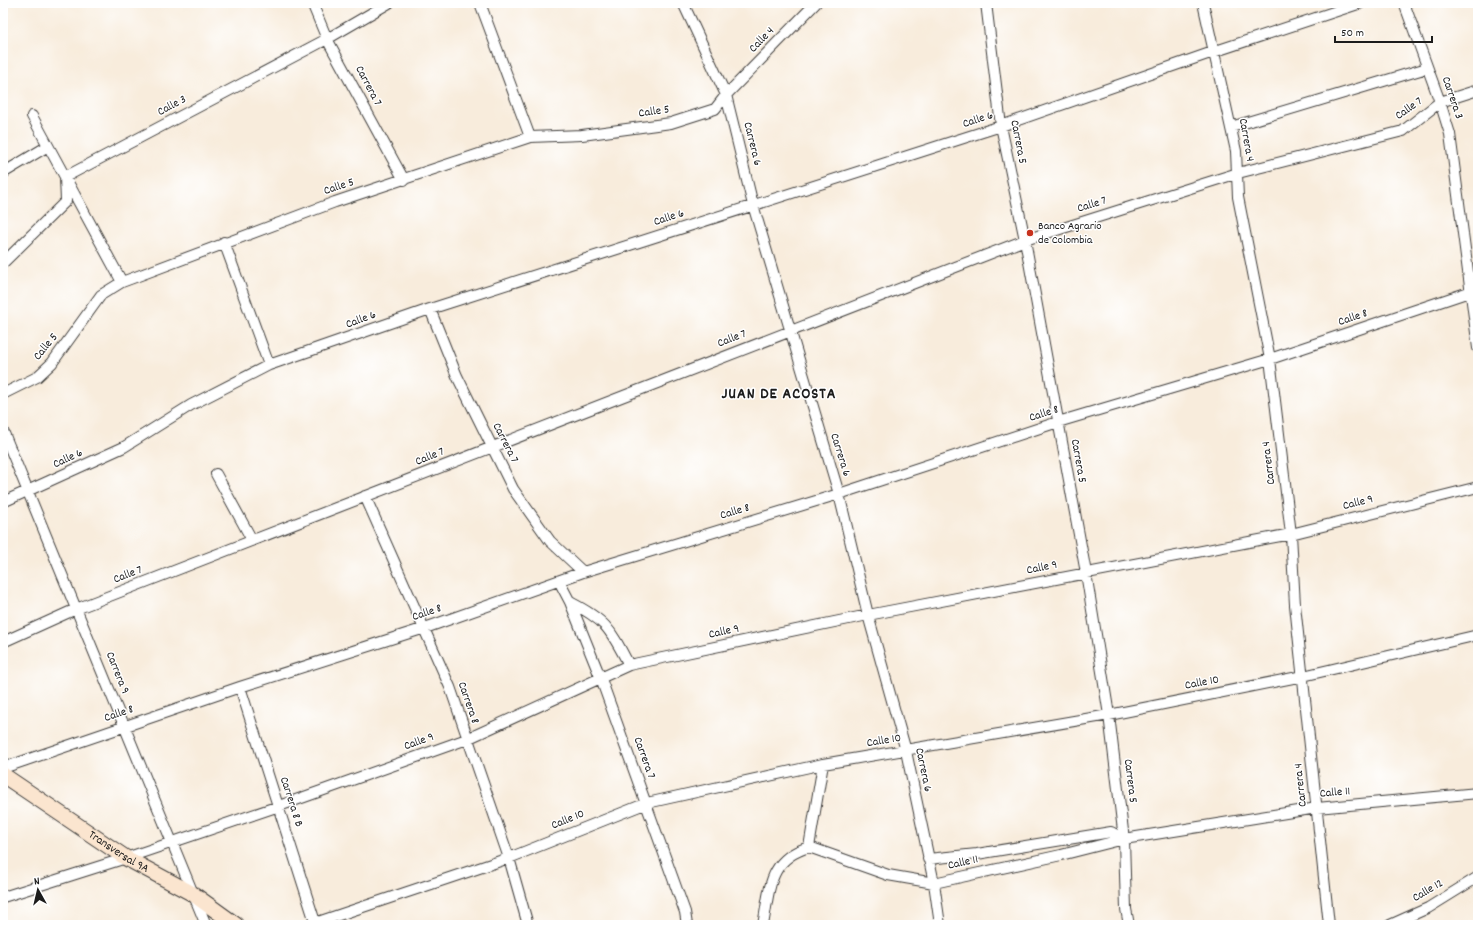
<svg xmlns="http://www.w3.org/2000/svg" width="1481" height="928" font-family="Dekko,sans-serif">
	<rect width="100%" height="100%" fill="#fff"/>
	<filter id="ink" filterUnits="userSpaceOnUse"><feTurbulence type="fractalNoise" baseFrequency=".025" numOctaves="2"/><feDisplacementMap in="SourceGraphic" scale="8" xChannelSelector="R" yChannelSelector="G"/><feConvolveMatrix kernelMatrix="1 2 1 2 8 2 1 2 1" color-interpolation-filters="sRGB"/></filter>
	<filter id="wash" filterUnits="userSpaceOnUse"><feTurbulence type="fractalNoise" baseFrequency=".012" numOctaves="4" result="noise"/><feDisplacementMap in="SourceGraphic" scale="16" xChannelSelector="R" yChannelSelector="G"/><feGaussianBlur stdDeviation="0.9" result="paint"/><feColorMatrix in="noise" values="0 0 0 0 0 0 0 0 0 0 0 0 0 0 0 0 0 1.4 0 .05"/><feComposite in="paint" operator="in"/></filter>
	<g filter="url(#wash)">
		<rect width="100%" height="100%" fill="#f8ecdc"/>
	</g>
	<g filter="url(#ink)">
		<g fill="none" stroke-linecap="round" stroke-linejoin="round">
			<g stroke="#3d3b39" stroke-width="12">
				<path id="street" d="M312 3 327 39 404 180
					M480 3 530 137
					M683 3 726 95 753 205 839 494 868 615 906 751 934 883 940 925
					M986 3 1001 126 1025 240 1086 573 1109 715 1124 839 1126 909 1129 925
					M1203 3 1236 151 1238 197 1270 359 1291 534 1295 605 1329 925
					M1404 3 1440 102 1450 134 1478 348
					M32 116 122 282
					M1231 127 1427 68
					M3 173 48 146
					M224 242 269 365
					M3 263 66 201 65 177 327 39 389 3
					M430 309 457 376 513 489 550 541 583 572
					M3 394 37 377 52 363 101 295 122 282 335 202 530 137 582 135 671 123 715 109 726 95 816 3
					M3 431 206 925
					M216 474 252 540
					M365 496 450 687 509 858 528 925
					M3 502 124 447 191 405 269 365 430 309 1001 126 1213 52 1361 3
					M559 581 570 602 601 679 685 912 687 925
					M570 602C607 621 610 629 629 665
					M3 642 76 609 1025 240 1238 173 1403 131 1440 102 1478 90
					M240 687 316 925
					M3 768 240 687 425 628 583 572 839 494 1058 422 1270 359 1478 289
					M809 847 888 875 934 883 1061 855 1124 839 1317 808 1478 793
					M809 847 823 764
					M928 859 977 854 1111 832 1124 839
					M3 897 126 858 279 806 467 739 629 665 868 615 1291 534 1478 487
					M309 925 509 858 647 803 823 764 1109 715 1303 676 1478 635
					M763 925C770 889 768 859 809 847
					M1390 925 1428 908 1478 877"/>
			</g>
			<g stroke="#3d3b39" stroke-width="17">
				<g id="secondary">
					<path id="s1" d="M3 775 126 858 193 894 236 925"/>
				</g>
			</g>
			<use href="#street" stroke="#fff" stroke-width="10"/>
			<use href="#secondary" stroke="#fbe5cf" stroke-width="15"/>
		</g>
	</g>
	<circle fill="#c8321e" stroke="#fff" stroke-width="1.5" cx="1030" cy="233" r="4"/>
	<g text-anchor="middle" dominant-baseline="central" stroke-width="3" stroke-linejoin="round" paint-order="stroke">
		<g font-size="12" fill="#1c1c1c" stroke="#fff">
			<text transform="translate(762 40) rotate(-46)">Calle 4</text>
			<text transform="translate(368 86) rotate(62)">Carrera 7</text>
			<text transform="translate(1452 98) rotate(71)">Carrera 3</text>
			<text transform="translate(172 106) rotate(-28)">Calle 3</text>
			<text transform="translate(1409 109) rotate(-35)">Calle 7</text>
			<text transform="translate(654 112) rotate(-8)">Calle 5</text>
			<text transform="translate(978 120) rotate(-18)">Calle 6</text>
			<text transform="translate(1246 140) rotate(80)">Carrera 4</text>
			<text transform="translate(1018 142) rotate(79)">Carrera 5</text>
			<text transform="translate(752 144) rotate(76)">Carrera 6</text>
			<text transform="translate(339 187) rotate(-18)">Calle 5</text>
			<text transform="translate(1092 205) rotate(-17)">Calle 7</text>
			<text transform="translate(669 218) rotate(-18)">Calle 6</text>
			<text transform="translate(1353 318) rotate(-19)">Calle 8</text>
			<text transform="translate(361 320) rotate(-20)">Calle 6</text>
			<text transform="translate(732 339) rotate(-21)">Calle 7</text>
			<text transform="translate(46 347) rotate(-51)">Calle 5</text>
			<text transform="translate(1044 414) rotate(-18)">Calle 8</text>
			<text transform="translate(505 443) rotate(63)">Carrera 7</text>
			<text transform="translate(840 455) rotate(73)">Carrera 6</text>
			<text transform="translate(430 457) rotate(-22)">Calle 7</text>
			<text transform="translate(68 459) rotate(-25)">Calle 6</text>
			<text transform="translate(1078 461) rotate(80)">Carrera 5</text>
			<text transform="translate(1269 463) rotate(-97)">Carrera 4</text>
			<text transform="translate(1358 503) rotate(-14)">Calle 9</text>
			<text transform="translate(735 512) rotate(-17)">Calle 8</text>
			<text transform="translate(1042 568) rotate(-11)">Calle 9</text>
			<text transform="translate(128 575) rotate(-21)">Calle 7</text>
			<text transform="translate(427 613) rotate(-19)">Calle 8</text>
			<text transform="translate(724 632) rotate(-12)">Calle 9</text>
			<text transform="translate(117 673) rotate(68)">Carrera 9</text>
			<text transform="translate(1202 683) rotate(-11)">Calle 10</text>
			<text transform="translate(468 703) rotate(71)">Carrera 8</text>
			<text transform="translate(119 714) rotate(-19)">Calle 8</text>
			<text transform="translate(884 741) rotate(-9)">Calle 10</text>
			<text transform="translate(419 742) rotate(-20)">Calle 9</text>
			<text transform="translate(644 758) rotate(70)">Carrera 7</text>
			<text transform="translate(923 770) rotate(78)">Carrera 6</text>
			<text transform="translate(1130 781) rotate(83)">Carrera 5</text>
			<text transform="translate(1301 785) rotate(-96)">Carrera 4</text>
			<text transform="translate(1335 793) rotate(-5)">Calle 11</text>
			<text transform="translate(291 802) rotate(72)">Carrera 8 B</text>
			<text transform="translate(568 820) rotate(-22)">Calle 10</text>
			<text stroke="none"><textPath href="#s1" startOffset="139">Transversal 9A</textPath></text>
			<text transform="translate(963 863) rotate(-13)">Calle 11</text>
			<text transform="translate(1428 891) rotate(-30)">Calle 12</text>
		</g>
		<g font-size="12" fill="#1c1c1c" stroke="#fff" text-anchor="start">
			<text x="1038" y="226">Banco Agrario<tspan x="1038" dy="14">de Colombia</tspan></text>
		</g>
		<g font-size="16" font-weight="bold" letter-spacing="1" fill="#1c1c1c" stroke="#fff">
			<text x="779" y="394">JUAN DE ACOSTA</text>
		</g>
	</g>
	<rect width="1481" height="928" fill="none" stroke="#fff" stroke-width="16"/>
	<g transform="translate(38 890) rotate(352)" stroke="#ffffff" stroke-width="3" paint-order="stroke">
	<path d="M0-3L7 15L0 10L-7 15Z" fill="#1c1c1c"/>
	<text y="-6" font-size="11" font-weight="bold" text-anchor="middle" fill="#1c1c1c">N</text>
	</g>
	<path d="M1335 36v6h97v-6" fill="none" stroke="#1c1c1c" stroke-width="2"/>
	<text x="1341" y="36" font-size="12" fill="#1c1c1c" stroke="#ffffff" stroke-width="3" paint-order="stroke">50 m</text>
</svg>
